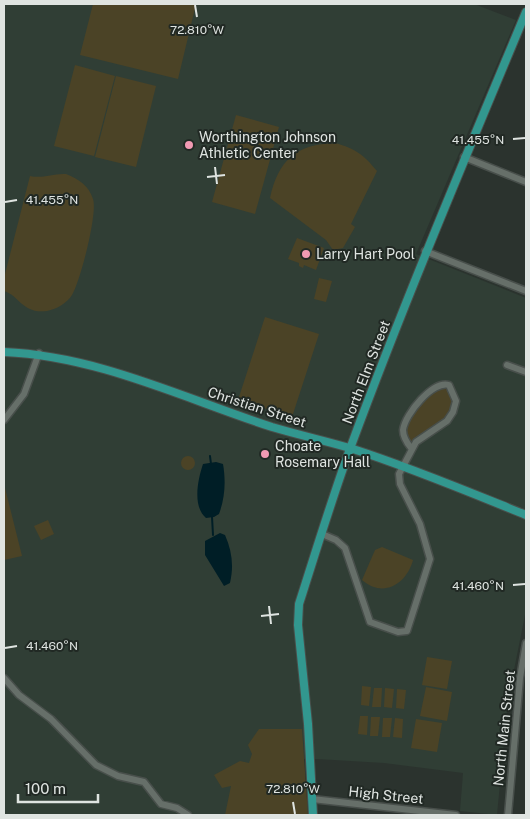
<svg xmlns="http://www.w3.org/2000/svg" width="530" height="819" font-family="'Public Sans',sans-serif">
	<rect width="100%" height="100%" fill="#2b332e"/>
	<path fill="#303e35" d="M4 4H474L516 20 416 254 526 298V610L508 700 497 815 460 811 463 773 384 763 317 759H304L306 815H4Z"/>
	<path fill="#4b4326" d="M93 4H196L178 79 80 55Z
		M75 65 115 76 94 156 54 146Z
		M116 76 156 86 136 167 95 157Z
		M236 115 279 127 255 214 212 202Z
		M335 143C356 149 363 154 377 171L351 224 355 227 343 248 333 250 326 240 270 198C278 161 296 144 335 143Z
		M66 174C79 179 89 186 93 199 98 213 80 282 72 295 67 303 57 309 47 311 22 314 20 296 4 291V278L30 176C43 179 53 173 66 174Z
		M297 238 324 248 316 270 304 265 303 268 299 266V263L288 259Z
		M319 278 332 281 326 302 314 299Z
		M265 317 319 334 292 417 238 400Z
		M444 383 454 393 456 406 443 424 410 446 403 430 412 408Z
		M181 463a7 7 0 1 1 14 0a7 7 0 1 1-14 0Z
		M4 484 22 556 4 560Z
		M48 520 54 534 41 540 34 526Z
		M382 547 413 560C407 583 384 599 362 580L375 550Z
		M427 657 452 661 447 689 422 685Z
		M362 686 371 687 369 706 361 705Z
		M426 687 452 692 447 721 420 716Z
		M374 688H382L381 707H372Z
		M385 688 394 689 392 708 384 707Z
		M397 689 406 690 404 709 396 708Z
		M360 716H368L367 735 358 734Z
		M371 717H380L378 736H370Z
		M383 718H392L390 737H382Z
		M395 718 403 719 402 738 393 737Z
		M416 719 442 723 437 752 411 748Z
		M259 729H302L308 815H225L231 786 222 788 214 775 240 761 249 763 252 754 248 745Z"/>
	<path fill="#001e26" d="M216 462 223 464C226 481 225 498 219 514L214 517 206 518C192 506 198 479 203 464Z
		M220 533 225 535C232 551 234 566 230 583L224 586 205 555V541Z"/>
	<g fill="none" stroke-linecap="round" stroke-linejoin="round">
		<path stroke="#001e26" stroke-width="2" d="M210 456 211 464
			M212 517 213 535"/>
		<g stroke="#484f4b" stroke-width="9">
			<path id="minor" d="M464 157 526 182
				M425 251 526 291
				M507 365 526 372
				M4 420 24 394 39 353
				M322 534 336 540 345 548 370 622 398 632 407 631 430 559 420 524 400 484 399 474 416 442 447 421 453 412 456 401 449 385C433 380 405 414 403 430 403 437 407 443 411 448
				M4 678 19 695 51 719 96 765 118 776 144 782 161 804 177 808 188 815
				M312 799 456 815
				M508 815 520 678 526 643"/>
		</g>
		<g stroke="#484f4b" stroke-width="10">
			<path id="major" d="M4 352C98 356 183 398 272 427 299 435 326 441 353 449 412 468 469 492 526 515
				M313 815 308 724 298 625 299 604C316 551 332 498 351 446 405 300 466 156 526 12"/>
		</g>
		<use href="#minor" stroke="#666f69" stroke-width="6"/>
		<use href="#major" stroke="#32978f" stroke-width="8"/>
	</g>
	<path fill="none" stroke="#dfe4e1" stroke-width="2" d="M195 5 197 17M513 139 525 138M215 167 217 184M207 177 225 175M5 202 17 200M513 585 525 584M269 606 271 624M261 616 279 614M5 648 17 646M293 802 295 814"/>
	<g fill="#f19ab3" stroke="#212924" stroke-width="2">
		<circle cx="189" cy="145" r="5"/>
		<circle cx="306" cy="254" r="5"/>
		<circle cx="265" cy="454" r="5"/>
	</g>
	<g text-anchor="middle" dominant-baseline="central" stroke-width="4" stroke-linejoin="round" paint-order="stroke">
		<g font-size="14" fill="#dfe4e1" stroke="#212924" text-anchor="start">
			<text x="199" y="137">Worthington Johnson<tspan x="199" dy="16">Athletic Center</tspan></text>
			<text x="316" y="254">Larry Hart Pool</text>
			<text x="275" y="446">Choate<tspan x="275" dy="16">Rosemary Hall</tspan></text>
		</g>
		<g font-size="14" fill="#dfe4e1" stroke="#212924">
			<text transform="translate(366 372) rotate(-69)">North Elm Street</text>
			<text transform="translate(257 407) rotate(18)">Christian Street</text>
			<text transform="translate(504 728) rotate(-84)">North Main Street</text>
			<text transform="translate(386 795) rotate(6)">High Street</text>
		</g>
	</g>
	<g font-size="12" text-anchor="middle" fill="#dfe4e1" stroke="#212924" stroke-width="4" stroke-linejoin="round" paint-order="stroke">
		<text x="197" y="34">72.810°W</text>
		<text x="478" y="144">41.455°N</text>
		<text x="52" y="204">41.455°N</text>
		<text x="478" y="590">41.460°N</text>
		<text x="52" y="650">41.460°N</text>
		<text x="293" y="793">72.810°W</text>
	</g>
	<rect width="530" height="819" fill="none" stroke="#dfe4e1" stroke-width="10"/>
	<path d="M18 794v8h80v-8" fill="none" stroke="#dfe4e1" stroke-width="2.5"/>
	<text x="25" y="794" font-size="15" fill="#dfe4e1" stroke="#212924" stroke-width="4" paint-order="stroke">100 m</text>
</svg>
